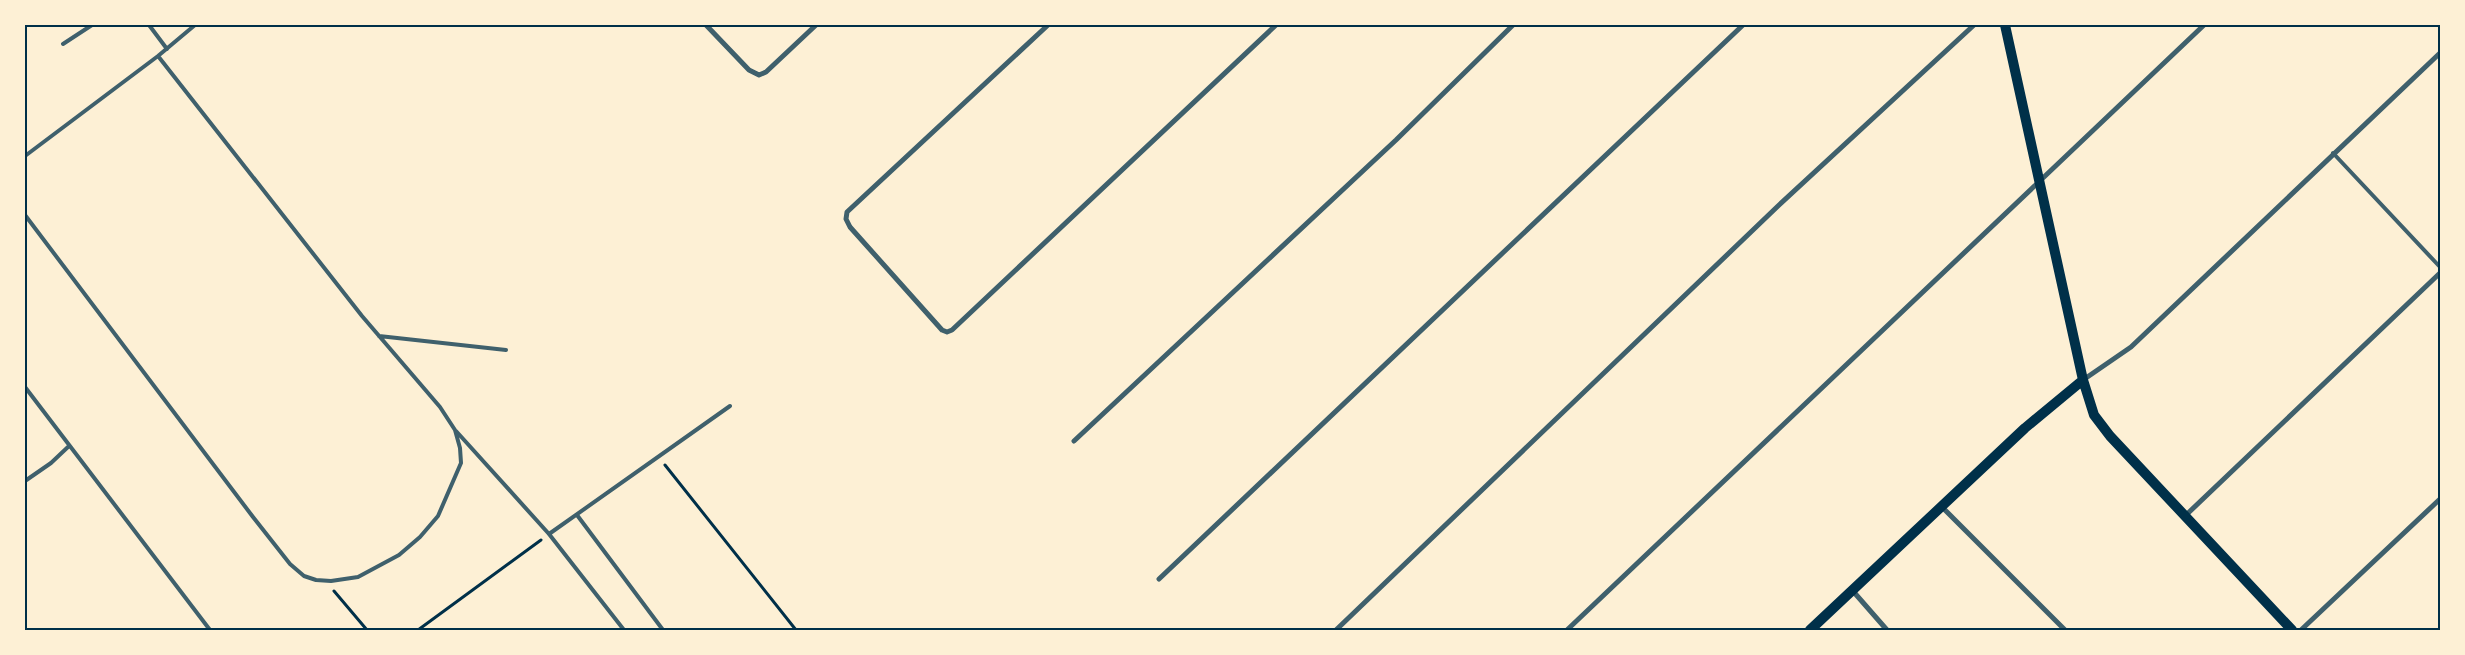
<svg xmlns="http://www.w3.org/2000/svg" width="2465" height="655" font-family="Commissioner,sans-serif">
	<rect width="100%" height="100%" fill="#fdf0d5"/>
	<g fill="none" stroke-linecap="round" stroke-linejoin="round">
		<path stroke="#003049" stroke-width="3" d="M665 465 796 630
			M334 591 367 630
			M418 630 541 540"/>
		<path stroke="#3f606c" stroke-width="4" d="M149 25 167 49
			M63 44 92 25
			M2333 153 2440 267
			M25 156 158 56 195 25
			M25 215 253 517 290 564 304 576 316 580 331 581 358 577 399 555 420 537 438 516 461 463 460 448 455 430 440 407 362 316 158 56
			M379 336 506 350
			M25 387 210 630
			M456 431 549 534 730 406
			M25 481 51 463 69 446
			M577 515 663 630
			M549 534 624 630"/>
		<path stroke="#3f606c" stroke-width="5" d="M706 25 749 70 759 75 766 72 816 25
			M1048 25 847 212 846 219 850 227 942 330 947 332 952 330 1276 25
			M2083 380 2131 347 2440 53
			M1074 441 1396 140 1513 25
			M1941 506 2065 630
			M2185 516 2440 273
			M1159 579 1743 25
			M1852 590 1887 630
			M1336 630 1778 206 1974 25
			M1567 630 2204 25
			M2301 630 2440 499"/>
		<path stroke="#003049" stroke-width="10" d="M2005 25 2083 380 2094 415 2110 436 2292 630
			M1810 630 2025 428 2083 380"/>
	</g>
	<rect width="2465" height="655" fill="none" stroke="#fdf0d5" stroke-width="52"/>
	<rect x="26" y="26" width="2413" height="603" fill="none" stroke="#003049" stroke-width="2"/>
</svg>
